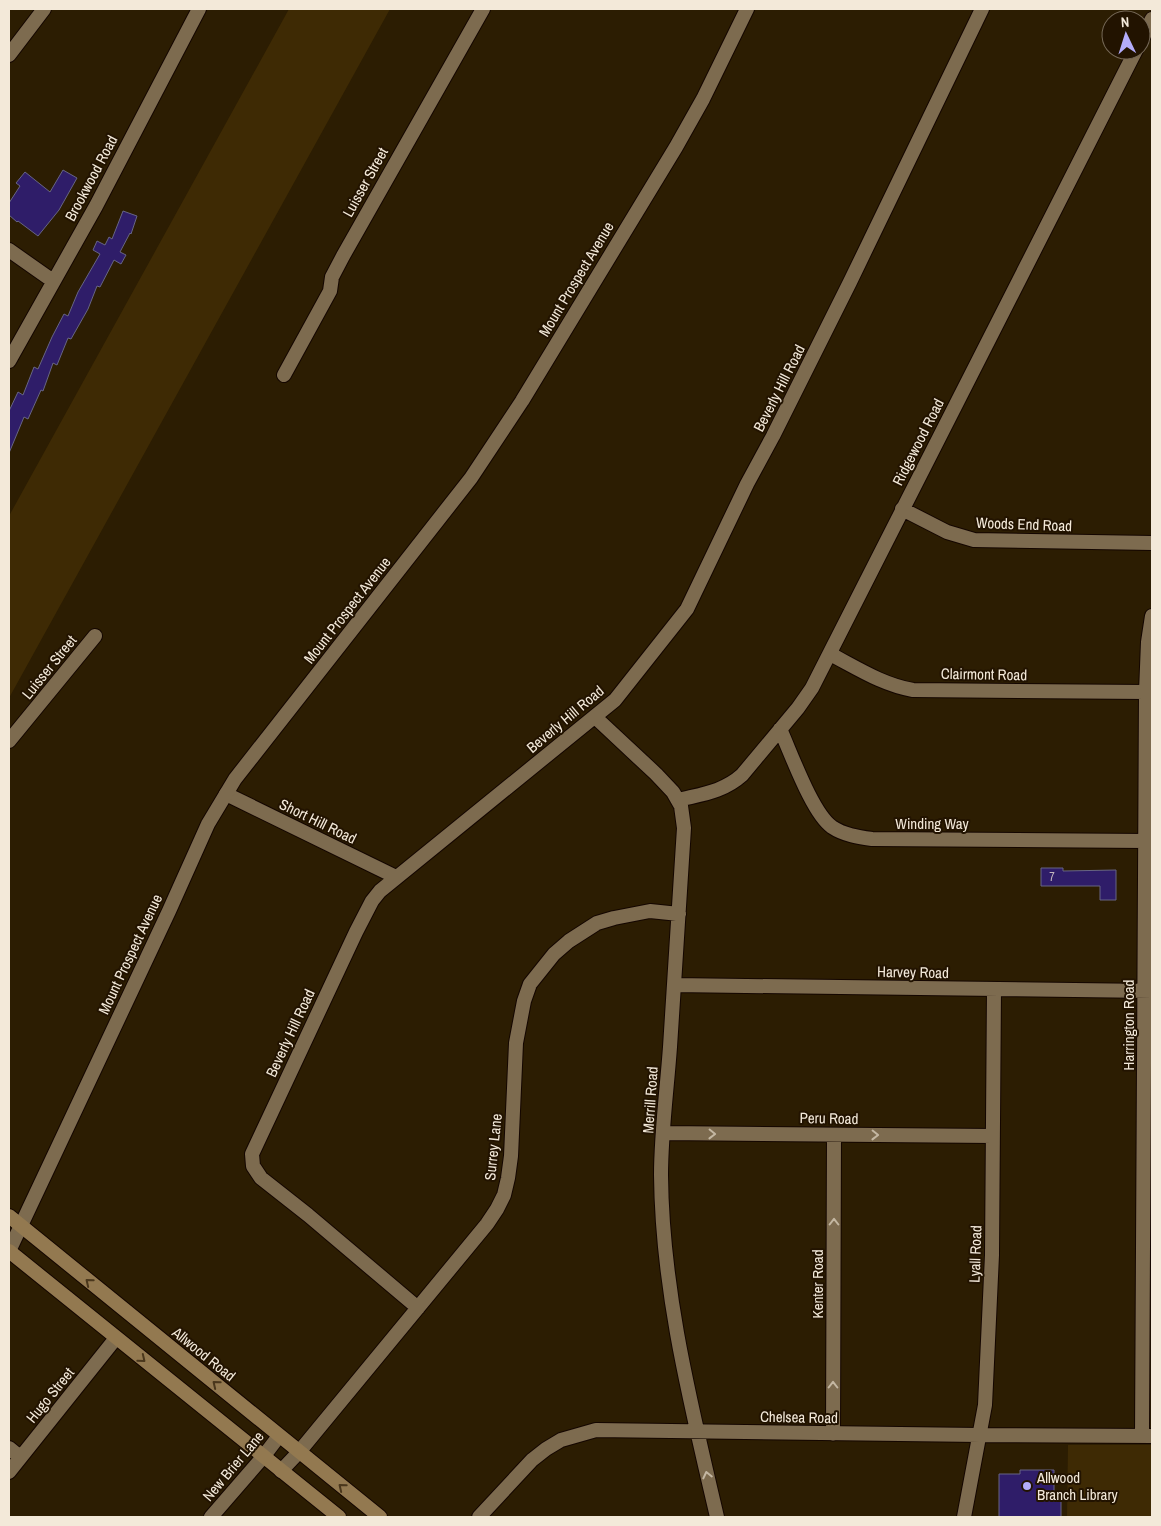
<svg xmlns="http://www.w3.org/2000/svg" width="1161" height="1526" font-family="'Archivo Narrow',sans-serif">
	<rect width="100%" height="100%" fill="#2c1d02"/>
	<path fill="#3e2a04" d="M289 9H390L9 698V516Z
		M1068 1445H1152V1517H1067Z"/>
	<path fill="#2f1d69" stroke="#676584" d="M63 170 77 178 59 210 38 236 18 221 17 222 9 215V203L20 186 16 183 25 172 50 192Z
		M123 211 137 216 131 234 130 233 120 252 126 255 121 264 114 260 100 287 97 286 88 309 71 339 68 338 57 365 53 363 43 391 41 390 28 419 24 417 9 453V411L18 392 23 395 34 367 38 369 52 337 64 314 68 316 78 292 100 254 93 250 97 241 105 245 109 237 112 239Z
		M1041 868H1063V871L1116 870V900H1100V886H1041Z
		M1020 1470H1054V1499H1061V1517H999V1474H1020Z"/>
	<g fill="none" stroke-linecap="round" stroke-linejoin="round">
		<g stroke="#140600" stroke-width="16">
			<path id="minor" d="M1141 41 1152 19
				M9 55 44 9
				M9 250 53 281
				M9 361 96 206 199 9
				M284 375 330 291 332 277 343 256 483 9
				M902 509 947 532 974 540 1152 543
				M830 654C857 668 883 685 913 690L1146 692
				M595 717 656 774 673 792 681 806 684 828C679 901 675 974 670 1047 667 1089 661 1133 661 1175 662 1291 691 1405 717 1517
				M780 729C791 753 812 813 832 827 844 835 858 837 872 839L1145 841
				M9 741 95 636
				M226 794 396 877
				M678 800C702 794 723 792 742 775L798 708 812 688 1136 50
				M674 985 1152 991
				M664 1133 993 1136
				M418 1308 308 1215 261 1178 253 1166 252 1154 356 932 372 901 380 891 615 700 687 609 747 484 773 436 850 282 982 9
				M833 1434 834 1135
				M1142 1436 1146 692 1148 642 1152 616
				M9 1448 20 1457
				M281 1471 299 1452 487 1224 497 1209 504 1195 508 1178 511 1156 516 1043 524 1001 530 984 554 954 569 941 597 923 614 918 650 911 679 914
				M9 1472 116 1338
				M211 1517 263 1457 279 1436
				M479 1517 532 1460 546 1449 561 1440 596 1430 979 1435 1152 1436
				M964 1517 985 1405 992 1255 994 989"/>
		</g>
		<g stroke="#140600" stroke-width="16">
			<path id="tertiary" d="M9 1251 169 911 208 824 235 779 471 478 522 401 676 147 703 99 747 9"/>
		</g>
		<g stroke="#140600" stroke-width="16">
			<path id="secondary" d="M9 1216 380 1517
				M9 1251 339 1517"/>
		</g>
		<use href="#minor" stroke="#7d6b4f" stroke-width="14"/>
		<use href="#tertiary" stroke="#7d6b4f" stroke-width="14"/>
		<use href="#secondary" stroke="#937950" stroke-width="14"/>
	</g>
	<defs><path id="oneway-chevron" d="M-2-3.5L2.5 0L-2 3.5" fill="none" stroke-width="1.6" stroke-linecap="round" stroke-linejoin="round" transform="scale(1.25)"/></defs>
	<g stroke="#c4b7a2">
		<use href="#oneway-chevron" transform="translate(712 1134) rotate(1)"/>
		<use href="#oneway-chevron" transform="translate(875 1135) rotate(1)"/>
		<use href="#oneway-chevron" transform="translate(834 1222) rotate(-90)"/>
		<use href="#oneway-chevron" transform="translate(833 1385) rotate(-90)"/>
		<use href="#oneway-chevron" transform="translate(707 1475) rotate(-103)"/>
	</g>
	<g stroke="#4a371c">
		<use href="#oneway-chevron" transform="translate(89 1282) rotate(-141)"/>
		<use href="#oneway-chevron" transform="translate(142 1359) rotate(39)"/>
		<use href="#oneway-chevron" transform="translate(216 1384) rotate(-141)"/>
		<use href="#oneway-chevron" transform="translate(342 1487) rotate(-141)"/>
	</g>
	<circle fill="#b3acf9" stroke="#221300" stroke-width="2" cx="1027" cy="1486" r="5"/>
	<g text-anchor="middle" dominant-baseline="central" stroke-width="4" stroke-linejoin="round" paint-order="stroke">
		<g font-size="12" fill="#c2b6bd">
			<text x="1052" y="877">7</text>
		</g>
		<g font-size="15" fill="#f3e9d9" stroke="#221300">
			<text transform="translate(91 178) rotate(-62)">Brookwood Road</text>
			<text transform="translate(365 182) rotate(-61)">Luisser Street</text>
			<text transform="translate(576 279) rotate(-59)">Mount Prospect Avenue</text>
			<text transform="translate(779 388) rotate(-63)">Beverly Hill Road</text>
			<text transform="translate(918 442) rotate(-63)">Ridgewood Road</text>
			<text transform="translate(1024 524) rotate(2)">Woods End Road</text>
			<text transform="translate(347 610) rotate(-52)">Mount Prospect Avenue</text>
			<text transform="translate(49 667) rotate(-51)">Luisser Street</text>
			<text transform="translate(984 674) rotate(1)">Clairmont Road</text>
			<text transform="translate(565 719) rotate(-40)">Beverly Hill Road</text>
			<text transform="translate(318 821) rotate(26)">Short Hill Road</text>
			<text x="932" y="823">Winding Way</text>
			<text transform="translate(130 954) rotate(-65)">Mount Prospect Avenue</text>
			<text transform="translate(913 972) rotate(1)">Harvey Road</text>
			<text transform="translate(1128 1025) rotate(-90)">Harrington Road</text>
			<text transform="translate(290 1033) rotate(-65)">Beverly Hill Road</text>
			<text transform="translate(650 1100) rotate(-86)">Merrill Road</text>
			<text transform="translate(829 1118) rotate(1)">Peru Road</text>
			<text transform="translate(493 1147) rotate(-84)">Surrey Lane</text>
			<text transform="translate(975 1254) rotate(-88)">Lyall Road</text>
			<text transform="translate(817 1284) rotate(-90)">Kenter Road</text>
			<text transform="translate(204 1354) rotate(39)">Allwood Road</text>
			<text transform="translate(50 1395) rotate(-51)">Hugo Street</text>
			<text transform="translate(799 1417) rotate(1)">Chelsea Road</text>
			<text transform="translate(233 1466) rotate(-50)">New Brier Lane</text>
		</g>
		<g font-size="15" fill="#f3e9d9" stroke="#221300" text-anchor="start">
			<text x="1037" y="1477">Allwood<tspan x="1037" dy="17">Branch Library</tspan></text>
		</g>
	</g>
	<rect width="1161" height="1526" fill="none" stroke="#f3e9d9" stroke-width="20"/>
	<g transform="translate(1126 35) rotate(356)"><circle r="24" fill="#221300" stroke="#766957"/>
	<path d="M0-4L9 19L0 12L-9 19Z" fill="#b3acf9"/>
	<text y="-8" font-size="14" font-weight="bold" text-anchor="middle" fill="#f3e9d9">N</text>
	</g>
</svg>
